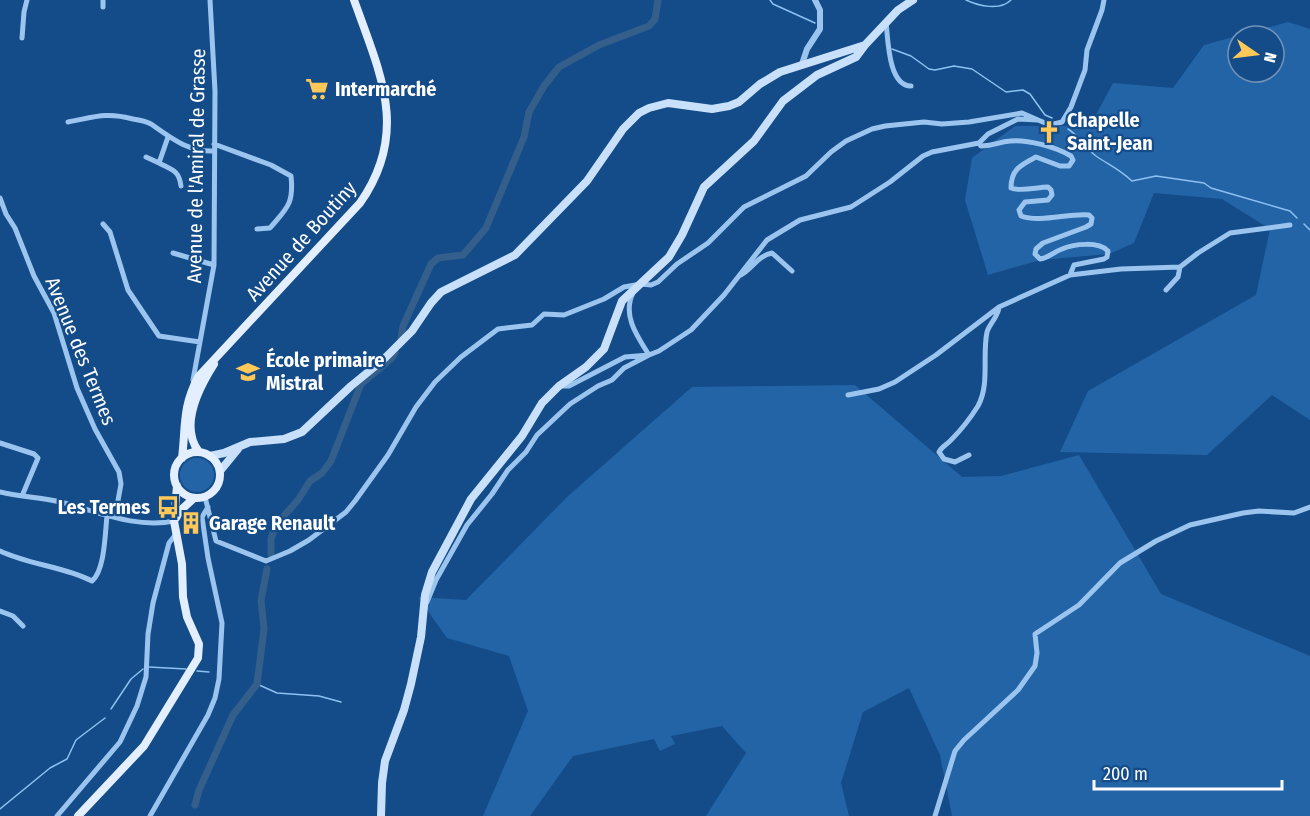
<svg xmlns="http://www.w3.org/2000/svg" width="1310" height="816" font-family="'Fira Sans Condensed',sans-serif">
	<rect width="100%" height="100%" fill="#144c89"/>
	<path fill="#2364a7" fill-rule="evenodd" d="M1288 22 1310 29V420L1272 395 1207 455 1060 452 1088 391 1256 295 1270 229 1222 199 1154 193 1134 243 1109 254 1040 260 988 275 965 200 972 158 1015 126H1090L1113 83 1173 88 1204 45ZM1238 36H1274V72H1238Z
		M855 385 962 477 1001 476 1079 455 1161 594 1310 656V816H952L940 755 909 688 863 712 841 783 849 816H706L746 753 722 726 671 736 675 744 660 751 654 739 573 756 530 816H483L528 711 509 656 447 638 418 597 466 600 567 497 692 387Z
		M180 475a17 17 0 1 1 34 0a17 17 0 1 1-34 0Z"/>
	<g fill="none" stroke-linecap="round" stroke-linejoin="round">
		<path stroke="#8dc1f2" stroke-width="1.5" d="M770 0 773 4 815 23
			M966 0C979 6 1000 11 1011 0
			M892 49 911 56 929 69 935 70 954 66 972 69 1006 92 1023 90 1030 94 1045 115 1052 118
			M1068 129C1079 136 1085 148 1096 156 1109 165 1119 169 1132 181L1156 176 1204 183 1211 188 1290 211 1297 218
			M1304 224 1310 230
			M149 667 186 669
			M197 671 209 672
			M257 684 277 693 319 696 341 702
			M111 709 131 679 143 669
			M0 809 50 768 67 759 76 740 105 718"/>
		<path stroke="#355f8b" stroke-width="7" d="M401 338 403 326 431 264 438 258 463 255 486 228 524 137 529 112 544 86 559 67 599 45 649 26 655 19 658 0
			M271 554V539L275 526 298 500 310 481 322 473 331 461 361 384 392 358 395 353
			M195 805 199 790 233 715 257 684 264 629 261 600 267 569"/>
		<path stroke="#9bc5ef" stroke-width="5" d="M103 0V7
			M886 22C888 38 888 86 911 86
			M22 38 24 12 27 0
			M68 122C95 117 106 112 133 119 139 120 146 121 151 124 171 138 188 152 214 151
			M168 137 159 163C172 170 179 170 181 186
			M979 143 981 146C995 146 998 142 1010 141 1027 139 1056 147 1071 156L1073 160 1069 166H1060L1036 157C1021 165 1011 169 1011 188 1021 192 1037 187 1048 187L1051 190 1052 195 1048 200 1025 202 1019 210 1021 216C1040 223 1069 213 1089 215L1092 218 1091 224 1086 227 1043 243 1036 249 1035 254 1040 259C1049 258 1053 252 1062 249 1074 244 1098 241 1108 251L1107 257 1104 259 1074 265 1070 275 1121 269 1180 267 1198 253 1230 233 1290 225
			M214 144 271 165 291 176C294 204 287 208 270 228L257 229
			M146 157 159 163
			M0 198 6 214 15 228 34 276 54 313 77 388 95 429 119 472 121 484 115 517
			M103 224 110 232 128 290 159 336 200 342
			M173 253 214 265
			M739 276C752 270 757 256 772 253L792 271
			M1166 290 1178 277 1180 267
			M193 380 214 265 215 91 210 0
			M561 386H569L625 357 649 355 659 351 691 330 724 295 767 240 800 220 851 207 890 182 923 156 932 152 979 143 988 134 1018 119 1038 120 1050 125 1062 122 1071 107 1085 70 1087 50 1102 10 1104 0
			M848 395 879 389 895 382 936 355 999 307 1070 275
			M0 443 34 454 38 458 22 496
			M969 455 955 462 944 459 939 452C942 446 948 444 952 439 961 430 971 417 978 406 990 384 982 356 987 332 990 323 998 317 999 307
			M0 492C20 497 41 497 60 502 97 511 135 529 174 521
			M205 497 216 541 266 561 290 551 309 540 346 512 355 501 388 455 416 407 435 382 461 357 498 329 532 325 544 314 564 315 604 299 624 287 641 284 651 285 658 282 677 264 708 243 744 207 806 176 831 152 846 141 872 129 885 126 924 122 942 124 969 122 1022 113 1038 120
			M0 551C29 565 63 566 92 581 105 570 105 533 107 516
			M427 602 436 580 467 525 492 494 508 470 526 452 537 435 570 404 598 386 612 380 624 368 649 355C637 336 622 315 633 293
			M0 611 13 616 23 626
			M57 816 120 742 137 706 146 677 148 634 153 603 169 543 176 534
			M150 816 208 715 215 698 219 679 222 623 208 558 202 517 208 507
			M935 816 955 751 964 740 1018 690 1035 666 1037 653 1035 634 1079 605 1120 563 1156 541 1190 525 1243 513 1259 511 1294 513 1310 507"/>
		<path stroke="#9bc5ef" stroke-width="6" d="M802 64 807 49 820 29V10L815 0"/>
		<path stroke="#c9e0fb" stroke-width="8" d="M210 456 224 453 250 442 284 439 302 432 351 386 384 359 412 331 431 303 441 292 515 255 587 181 623 129 639 113 649 108 668 103 712 109 729 106 739 102 760 84 780 72 865 45 898 10 913 0
			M220 471 238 449
			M381 816 382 783 385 761 404 710 411 684 421 637 425 595 432 572 471 499 522 436 542 403 559 386 586 367 604 349 622 301 669 257 682 235 704 187 754 141 783 101 817 75 856 57 865 45"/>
		<path stroke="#e3efff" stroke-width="8" d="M174 475a23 23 0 1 1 46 0a23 23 0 1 1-46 0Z
			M199 452C179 426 198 389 214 364
			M182 458C186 426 182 408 198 377L360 203C410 132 380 73 354 0
			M176 518 180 511 194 498
			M78 816 144 746 198 658 199 644 187 617 183 597 182 564 174 521 177 486"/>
	</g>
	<defs>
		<g id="supermarket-bare" transform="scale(1.8)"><path d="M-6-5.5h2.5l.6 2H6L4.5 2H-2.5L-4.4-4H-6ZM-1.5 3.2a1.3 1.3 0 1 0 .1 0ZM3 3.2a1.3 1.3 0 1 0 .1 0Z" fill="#ffc859" stroke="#144c89" stroke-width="2.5" paint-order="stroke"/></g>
		<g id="church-bare" transform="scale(1.8)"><path d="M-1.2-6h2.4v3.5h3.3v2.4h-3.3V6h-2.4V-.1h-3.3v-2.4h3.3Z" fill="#ffc859" stroke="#144c89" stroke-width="2.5" paint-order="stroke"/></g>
		<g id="school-bare" transform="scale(1.8)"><path d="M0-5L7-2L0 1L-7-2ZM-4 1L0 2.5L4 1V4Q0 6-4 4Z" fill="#ffc859" stroke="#144c89" stroke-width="2.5" paint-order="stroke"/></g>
		<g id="bus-bare" transform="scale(1.8)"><path d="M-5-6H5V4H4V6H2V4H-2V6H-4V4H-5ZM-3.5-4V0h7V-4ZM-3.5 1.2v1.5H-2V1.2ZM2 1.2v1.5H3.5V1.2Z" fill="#ffc859" stroke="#144c89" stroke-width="2.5" paint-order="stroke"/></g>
		<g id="building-bare" transform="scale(1.8)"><path d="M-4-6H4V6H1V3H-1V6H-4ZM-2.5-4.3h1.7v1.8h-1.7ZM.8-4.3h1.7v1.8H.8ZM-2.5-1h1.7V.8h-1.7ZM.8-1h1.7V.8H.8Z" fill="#ffc859" stroke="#144c89" stroke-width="2.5" paint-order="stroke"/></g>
	</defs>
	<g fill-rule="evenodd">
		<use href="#supermarket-bare" x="317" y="89"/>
		<use href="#church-bare" x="1049" y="132"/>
		<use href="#school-bare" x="248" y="372"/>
		<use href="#bus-bare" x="168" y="507"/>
		<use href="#building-bare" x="191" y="523"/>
	</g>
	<g text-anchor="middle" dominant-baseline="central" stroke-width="4.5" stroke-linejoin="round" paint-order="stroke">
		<g font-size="20" font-weight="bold" fill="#fff" stroke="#144c89" text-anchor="start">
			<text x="335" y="89">Intermarché</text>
			<text x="1067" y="120">Chapelle<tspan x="1067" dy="23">Saint-Jean</tspan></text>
			<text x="266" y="360">École primaire<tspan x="266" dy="23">Mistral</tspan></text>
			<text x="150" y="507" text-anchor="end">Les Termes</text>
			<text x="209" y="523">Garage Renault</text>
		</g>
		<g font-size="20" fill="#fff" stroke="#144c89">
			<text transform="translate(196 166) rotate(-89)">Avenue de l'Amiral de Grasse</text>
			<text transform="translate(301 241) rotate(-48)">Avenue de Boutiny</text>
			<text transform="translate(81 351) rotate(68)">Avenue des Termes</text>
		</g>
	</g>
	<g transform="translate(1256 54) rotate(104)"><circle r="28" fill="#144c89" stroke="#7294b8" stroke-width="1.5"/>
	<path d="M0-4.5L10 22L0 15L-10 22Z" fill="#ffc859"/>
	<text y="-9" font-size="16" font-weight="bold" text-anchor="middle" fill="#ffffff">N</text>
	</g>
	<path d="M1094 780v9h188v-9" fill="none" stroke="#ffffff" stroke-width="3"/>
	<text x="1103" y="780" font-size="18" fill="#ffffff" stroke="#144c89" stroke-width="4.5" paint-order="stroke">200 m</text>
</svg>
